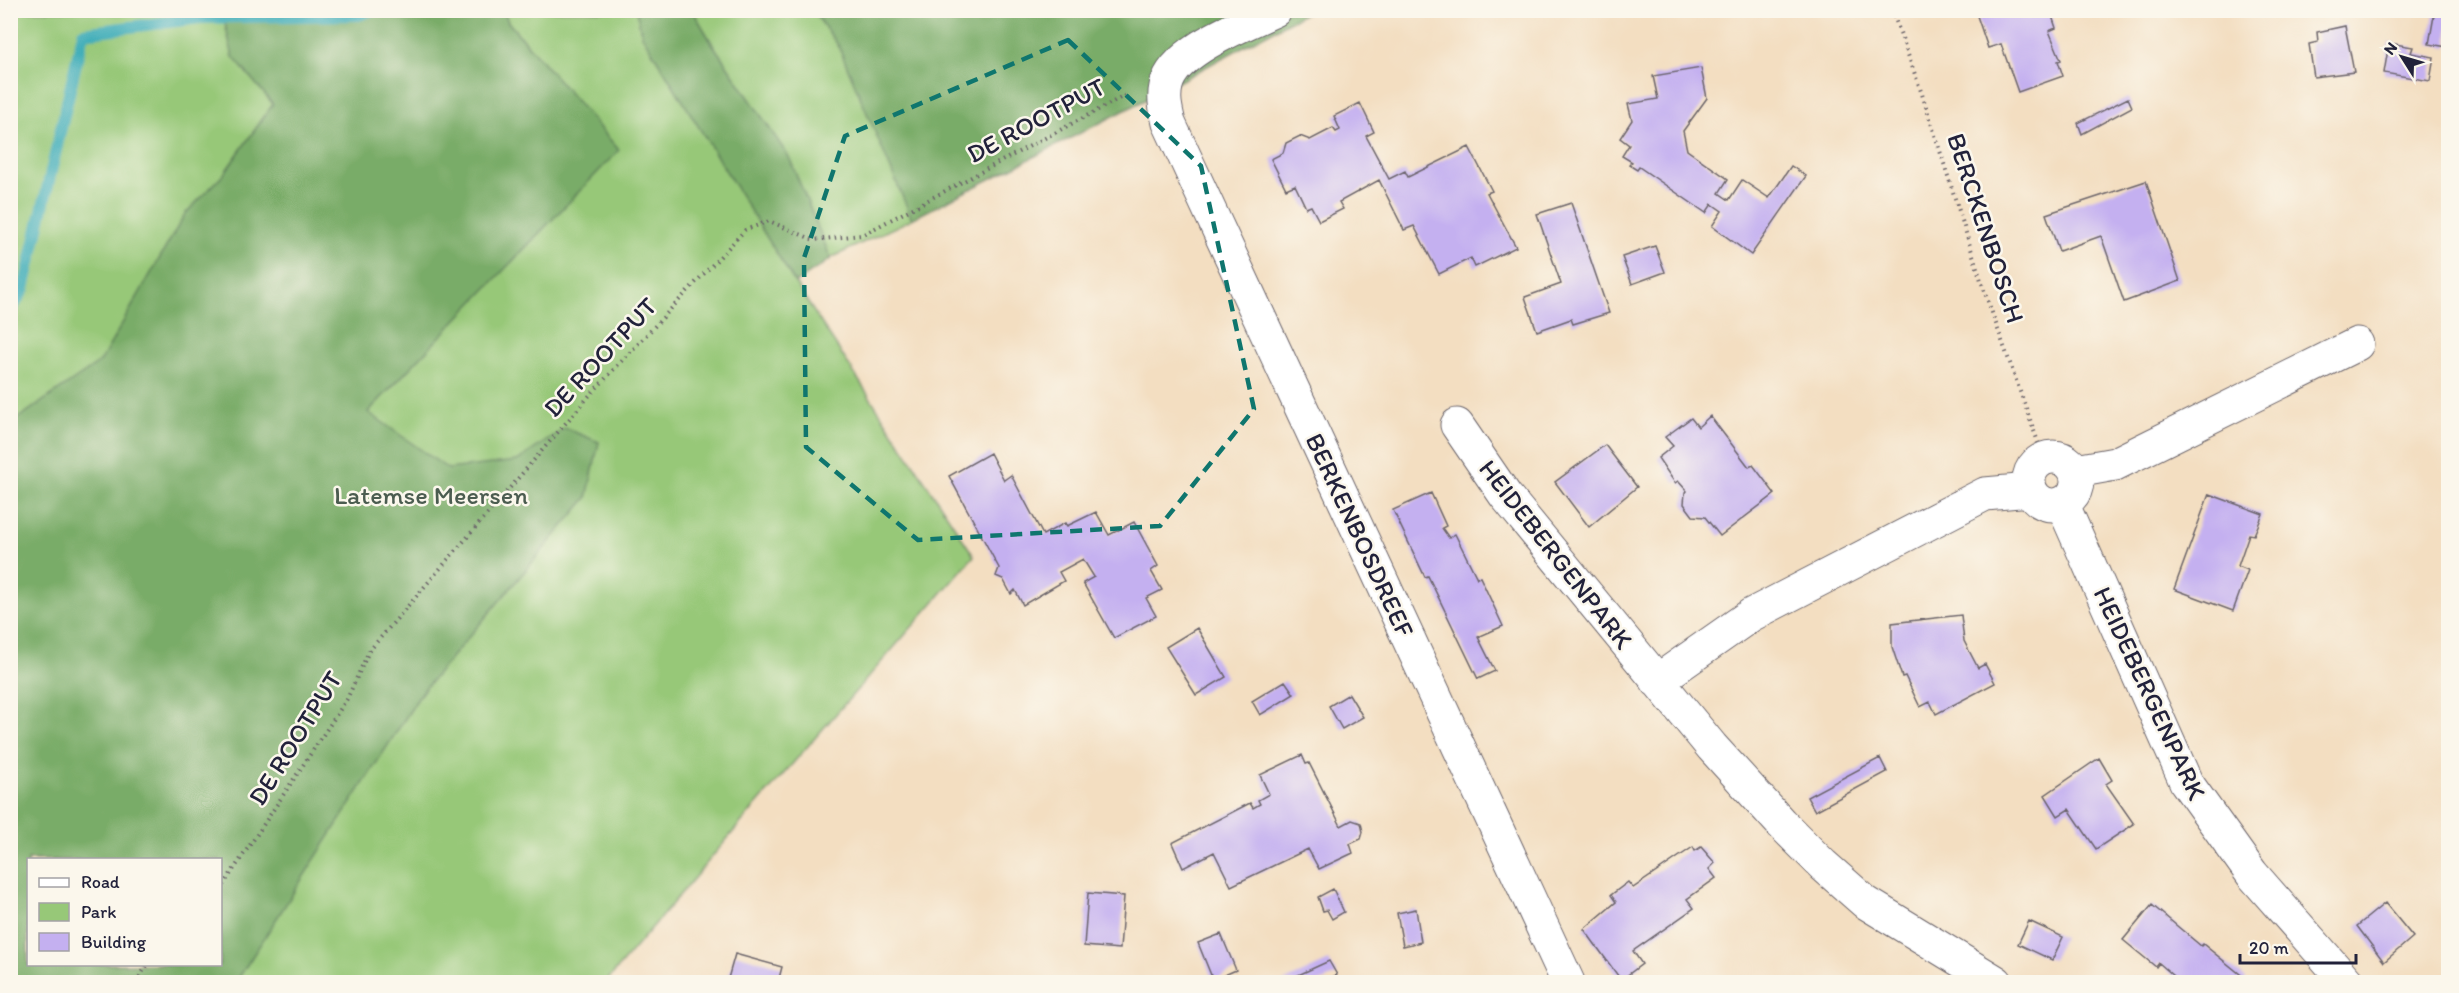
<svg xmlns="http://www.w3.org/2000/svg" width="2459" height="993" font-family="Itim,sans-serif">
	<rect width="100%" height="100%" fill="#fbf7ec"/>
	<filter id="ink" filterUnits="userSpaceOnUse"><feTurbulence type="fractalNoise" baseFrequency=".0167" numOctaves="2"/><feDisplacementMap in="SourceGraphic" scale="12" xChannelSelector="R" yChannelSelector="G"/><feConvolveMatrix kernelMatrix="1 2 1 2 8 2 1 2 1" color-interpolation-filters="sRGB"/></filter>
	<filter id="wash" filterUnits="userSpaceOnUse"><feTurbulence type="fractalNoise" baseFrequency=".008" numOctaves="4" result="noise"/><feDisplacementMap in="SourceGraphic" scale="24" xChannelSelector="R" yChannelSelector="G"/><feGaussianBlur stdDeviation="1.35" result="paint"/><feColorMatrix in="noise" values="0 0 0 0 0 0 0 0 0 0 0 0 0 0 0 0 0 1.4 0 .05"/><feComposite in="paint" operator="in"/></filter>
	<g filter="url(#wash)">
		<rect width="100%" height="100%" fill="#f3dec1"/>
		<path fill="#97c878" stroke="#5c755a" stroke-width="1.5" fill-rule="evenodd" d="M10 11H1283L911 217 912 219 831 258 795 283 974 556 739 825 606 982H11ZM28 860H220V964H28Z"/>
		<path fill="#79ac68" stroke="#4e6752" stroke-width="1.5" fill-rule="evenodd" d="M222 11H504L508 22 619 150 368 412 448 469 517 461 565 428 599 442 587 498 422 692 236 982H11V423L100 362 185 214 223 175 273 104 233 57ZM28 860H220V964H28Z
			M636 11H693L712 43 789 157 831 259 795 283 642 35Z
			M813 11H1309L1141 102 912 219 838 45Z"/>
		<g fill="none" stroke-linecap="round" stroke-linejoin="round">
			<path stroke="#3babb7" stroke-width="12" d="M10 312 24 289 83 33 200 18 359 15 372 10"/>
		</g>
		<g id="blocks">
			<path fill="#c4b0f0" d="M1975 10H2050L2056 28 2049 31 2061 60 2058 61 2063 76 2018 92 2001 44 1988 48Z
				M2435 10H2448V47L2429 44Z
				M2345 26 2354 72 2314 77 2309 44 2318 42 2317 32Z
				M2389 43 2413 47 2411 53 2434 57 2430 81 2384 73Z
				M1701 68 1707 98 1683 131 1687 150 1728 179 1719 193 1729 200 1742 180 1769 198 1791 166 1806 176 1751 255 1712 226 1722 211 1712 204 1706 213 1639 167 1637 170 1629 165 1632 162 1622 156 1629 145 1620 138 1632 120 1628 104 1658 99 1653 76Z
				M2128 98 2132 107 2082 134 2078 123Z
				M1360 103 1374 132 1366 136 1389 179 1405 171 1408 177 1469 147 1492 191 1487 193 1516 247 1475 267 1471 258 1439 274 1414 226 1404 230 1379 180 1339 202 1343 209 1319 221 1311 206 1306 208 1295 185 1286 189 1271 159 1283 153 1286 143 1300 136 1310 140 1333 128 1336 132 1340 130 1334 116Z
				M2146 181 2180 281 2124 302 2101 236 2059 251 2046 214Z
				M1571 203 1609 313 1573 324 1571 319 1537 331 1525 297 1561 284 1537 214Z
				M1655 246 1665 272 1632 284 1622 257Z
				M1710 416 1749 467 1753 465 1775 494 1720 536 1705 517 1693 516 1684 504 1685 492 1687 491 1678 481 1675 483 1658 458 1673 446 1665 437 1691 418 1698 427Z
				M1605 445 1637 487 1589 527 1555 482Z
				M990 453 1004 480 1011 475 1043 535 1065 523 1067 526 1096 512 1109 535 1134 522 1158 566 1151 571 1162 590 1146 598 1156 616 1114 638 1083 583 1094 577 1083 559 1059 572 1064 581 1023 605 1015 590 1011 594 1003 579 996 576 999 568 949 476Z
				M1431 493 1446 526 1442 528 1449 538 1455 534 1477 578 1480 577 1503 626 1478 637 1495 671 1478 679 1428 576 1425 577 1393 510Z
				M2209 494 2263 514 2254 535 2249 534 2238 566 2248 570 2233 611 2174 589Z
				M1961 615 1964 641 1978 668 1985 664 1995 683 1936 714 1930 702 1920 707 1905 676 1902 677 1892 647V623Z
				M1197 628 1226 677 1196 695 1166 647Z
				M1285 681 1294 694 1260 715 1252 701Z
				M1349 694 1363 717 1342 729 1329 706Z
				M1302 755 1306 764 1309 763 1341 826 1352 820 1361 823 1363 832 1361 839 1350 844 1353 853 1319 869 1308 849 1231 886 1214 852 1183 868 1172 843 1250 803 1253 808 1260 804 1258 800 1269 794 1260 775Z
				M1880 758 1887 772 1815 811 1807 797Z
				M2099 758 2112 780 2106 784 2134 824 2096 849 2069 809 2058 816 2045 795Z
				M1693 847 1695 851 1701 847 1715 863 1709 869 1716 878 1687 899 1694 908 1633 951 1642 964 1621 980 1584 929 1616 902 1611 895 1628 882 1633 888Z
				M1333 889 1344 912 1332 919 1327 910 1323 911 1318 897Z
				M1088 893 1124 896 1120 949 1084 946Z
				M2385 903 2413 937 2384 962 2357 926Z
				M2152 905 2201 946 2203 944 2246 979 2244 982H2181L2159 963 2156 967 2123 940Z
				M1416 909 1421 942 1403 946 1397 913Z
				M2029 921 2063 937 2052 960 2018 944Z
				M1221 934 1236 970 1213 980 1198 943Z
				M735 954 782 967 778 982H727Z
				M1329 961 1337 975 1320 982H1283Z"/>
		</g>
	</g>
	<g filter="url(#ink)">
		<use href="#blocks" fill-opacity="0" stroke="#6b646a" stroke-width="1.5"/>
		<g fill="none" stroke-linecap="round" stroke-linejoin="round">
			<g stroke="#6b646a" stroke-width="35">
				<path id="street" d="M1275 10C1244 25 1174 50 1166 86 1163 99 1166 110 1169 123L1568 982
					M1457 425 1505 495 1712 747 1781 823 1823 865 1865 902 1996 982
					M2029 481a24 24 0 1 1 48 0a24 24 0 1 1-48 0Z
					M2076 471 2115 464 2357 344
					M2062 503 2186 782 2252 874 2347 982
					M1657 681 1751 615 1985 494 2030 490"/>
			</g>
			<path stroke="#6b646a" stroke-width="4" stroke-dasharray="1.5 4.5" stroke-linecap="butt" d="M1892 10 1922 94 1985 293 2043 456
				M220 890 347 699 369 651 590 395 745 230 769 221 814 240 862 235 1128 94
				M136 982 148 964"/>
			<use href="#street" stroke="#fff" stroke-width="33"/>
		</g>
	</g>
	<path fill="none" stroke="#0f766e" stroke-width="4.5" stroke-dasharray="12 8" stroke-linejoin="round" d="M1068 40 1201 166 1254 409 1160 526 918 540 806 447 804 258 845 136Z"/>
	<g text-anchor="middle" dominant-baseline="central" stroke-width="5" stroke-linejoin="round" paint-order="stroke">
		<g font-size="26" fill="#22223b" stroke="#fbf7ec">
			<text transform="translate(1036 120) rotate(-28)">DE ROOTPUT</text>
			<text transform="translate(1986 228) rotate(72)">BERCKENBOSCH</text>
			<text transform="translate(600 357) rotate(-47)">DE ROOTPUT</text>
			<text transform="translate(1360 535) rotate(65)">BERKENBOSDREEF</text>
			<text transform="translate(1556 554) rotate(52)">HEIDEBERGENPARK</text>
			<text transform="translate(2150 693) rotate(65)">HEIDEBERGENPARK</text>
			<text transform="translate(295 738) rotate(-58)">DE ROOTPUT</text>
		</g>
		<g font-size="26" fill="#4b5c50" stroke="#fbf7ec">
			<text x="431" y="495">Latemse Meersen</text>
		</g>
	</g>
	<rect width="2459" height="993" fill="none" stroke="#fbf7ec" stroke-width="36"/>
	<rect x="27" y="858" width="195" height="108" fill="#fbf7ec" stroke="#a4a2a5" stroke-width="1.5"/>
	<rect x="39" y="878" width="30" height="9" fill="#ffffff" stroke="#a4a2a5" stroke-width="1.5"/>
	<text x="81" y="888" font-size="18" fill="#22223b">Road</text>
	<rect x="39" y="903" width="30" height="18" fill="#97c878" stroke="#a4a2a5" stroke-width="1.5"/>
	<text x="81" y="918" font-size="18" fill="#22223b">Park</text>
	<rect x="39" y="933" width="30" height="18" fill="#c4b0f0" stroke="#a4a2a5" stroke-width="1.5"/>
	<text x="81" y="948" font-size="18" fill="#22223b">Building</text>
	<g transform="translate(2402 57) rotate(307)" stroke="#fbf7ec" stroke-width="4.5" paint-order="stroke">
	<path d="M0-4.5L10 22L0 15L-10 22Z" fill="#22223b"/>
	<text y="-9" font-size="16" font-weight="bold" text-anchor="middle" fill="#22223b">N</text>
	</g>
	<path d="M2240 954v9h116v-9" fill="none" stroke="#22223b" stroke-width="3"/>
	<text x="2249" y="954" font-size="18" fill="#22223b" stroke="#fbf7ec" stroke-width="4.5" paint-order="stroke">20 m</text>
</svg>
